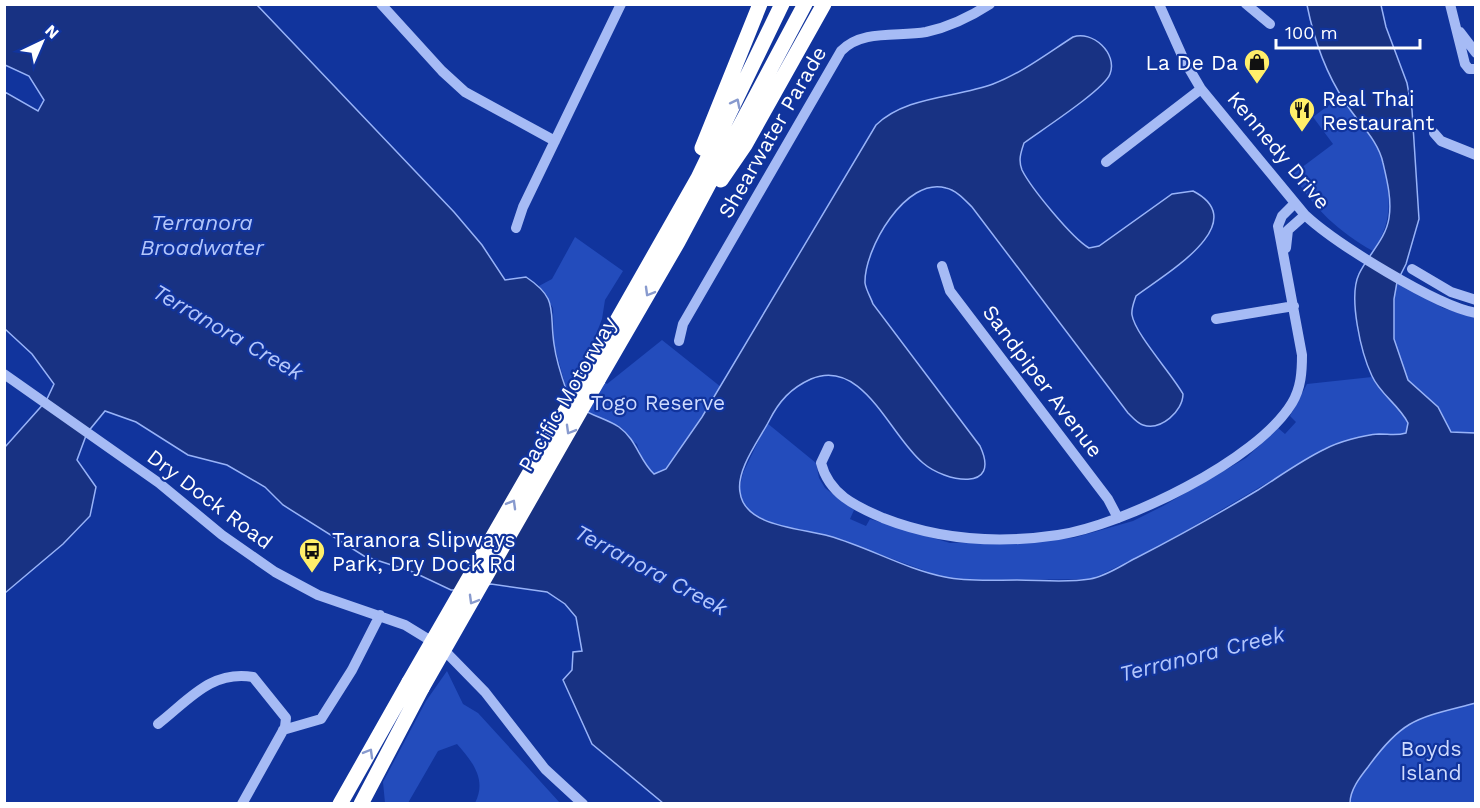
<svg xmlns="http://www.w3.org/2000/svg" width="1480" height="808" font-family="'Work Sans',sans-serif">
	<rect width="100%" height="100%" fill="#11349d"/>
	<path fill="#234cbc" d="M1341 96C1352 114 1370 130 1379 149 1383 157 1384 167 1386 176 1391 206 1390 226 1373 251 1339 232 1313 208 1293 174L1333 144 1313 117Z
		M575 237 623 271 605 300 602 319 582 371 607 384 662 340 721 387 666 469 654 474 644 465 637 444 585 412 568 395 554 344 553 308 539 286 552 279Z
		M1397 282 1443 308 1475 318V433L1451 432 1438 407 1408 380 1393 339 1394 299Z
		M1372 377 1408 423 1406 433 1397 436 1376 434 1326 448 1160 546 1092 579 984 580 945 578 832 537 765 522 744 508 739 491 743 473 767 423 816 463 819 478 825 488 854 510 850 519 866 526 870 519 950 543 1073 538 1133 521 1163 506 1246 458 1278 428 1285 434 1296 422 1290 416 1307 384Z
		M447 671 463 704 478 713 560 803H475C487 780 473 762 457 744L438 751 408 803H385L383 782 426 701Z
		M1475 703V803H1350C1349 790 1360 777 1368 767 1404 717 1419 718 1475 703Z"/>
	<path fill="#183283" stroke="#98b3f8" stroke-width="1.5" d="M5 5H257L454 212 482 245 505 280 526 277C559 299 549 310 554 344 556 359 562 378 567 392 575 413 603 416 619 427 637 440 639 460 654 474L666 469 702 417 876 125C906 96 955 98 993 84 1022 73 1048 53 1073 37 1092 30 1118 53 1110 74 1104 90 1040 131 1024 143 1021 152 1018 160 1022 170 1031 188 1072 238 1089 248L1099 246 1172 194 1193 191C1255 223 1162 276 1136 296 1134 302 1131 309 1132 315 1135 334 1172 374 1183 394 1183 411 1161 431 1143 425 1138 424 1132 417 1128 413L972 207C965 200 956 190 946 188 906 176 864 249 865 283 866 290 871 298 873 304L980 446C1002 493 945 482 923 463 890 436 863 357 811 379 791 388 779 401 769 421 759 440 736 470 740 492 744 527 801 528 829 536 868 547 905 569 945 577 968 582 994 580 1017 580 1041 580 1067 583 1090 579 1105 577 1122 565 1136 558 1177 537 1218 514 1258 490 1280 476 1302 460 1325 449 1338 442 1363 435 1379 434 1389 434 1396 436 1406 433L1408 423C1399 405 1380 394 1372 376 1361 353 1348 297 1359 274 1368 255 1386 239 1389 218 1392 200 1387 180 1383 163 1378 139 1357 122 1345 102 1325 72 1314 40 1307 5H1381L1386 27 1407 83 1412 110 1419 219 1406 264 1397 282 1394 299V339L1408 380 1438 407 1451 432 1475 433 1476 703C1419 718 1404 717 1368 767 1360 777 1350 790 1350 803H663L592 744 563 680 572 670 573 652 582 651 576 617 565 604 547 592 491 584 467 590H451L413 572 364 556 283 505 265 487 227 465 188 455 136 422 105 411 87 433 77 460 96 487 90 516 63 544 5 593V447L46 401 54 384 32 354 5 329V92L38 111 44 100 29 76 5 65Z"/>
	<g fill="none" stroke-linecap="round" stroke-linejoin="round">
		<path stroke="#a6bbf5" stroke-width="10" d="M381 4 442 71 465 92 555 141
			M1159 4 1184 60 1201 89 1305 215C1335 243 1436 306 1476 313
			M1246 4 1270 24
			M1450 4 1465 64 1469 69H1476
			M1460 32 1476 53
			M1434 133 1441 141 1476 155
			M1106 162 1201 89
			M516 228 523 207 621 4
			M1286 248 1288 230 1305 215
			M942 266 950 291 1108 499 1118 518
			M1412 269 1451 292 1476 300
			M1216 319 1294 306
			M679 341 683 324 841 51C862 29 898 37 926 32 949 27 970 17 990 4
			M4 374 159 483 222 535 275 572 318 595 405 625 441 647 485 692 545 769 583 804
			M829 446 821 463C829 494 855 506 883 518 939 540 998 544 1058 535 1123 525 1257 461 1292 403 1301 388 1302 372 1302 355L1278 226 1282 216 1295 203
			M158 724C189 700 211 670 253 677L286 718 285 727 242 804
			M283 730 321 719 352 670 380 615"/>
		<path stroke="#fff" stroke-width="15" d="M702 148 760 4
			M721 180 745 145 824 4
			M586 375 698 178 782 4
			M598 380 678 242 805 4
			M340 804 409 682
			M361 804 422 688"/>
		<path stroke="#fff" stroke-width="15" d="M409 682 586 375
			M422 688 598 380"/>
	</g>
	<defs><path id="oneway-chevron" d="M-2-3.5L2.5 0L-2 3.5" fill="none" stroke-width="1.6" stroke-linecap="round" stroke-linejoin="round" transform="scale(1.5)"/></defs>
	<g stroke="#889ace">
		<use href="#oneway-chevron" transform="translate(736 103) rotate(-63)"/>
		<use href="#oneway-chevron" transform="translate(649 292) rotate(120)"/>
		<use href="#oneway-chevron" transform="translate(570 430) rotate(120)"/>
		<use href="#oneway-chevron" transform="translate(512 504) rotate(-60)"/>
		<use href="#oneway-chevron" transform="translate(473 600) rotate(120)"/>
		<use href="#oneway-chevron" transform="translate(369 753) rotate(-60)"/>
	</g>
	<defs>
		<g id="shop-pin" transform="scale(1.35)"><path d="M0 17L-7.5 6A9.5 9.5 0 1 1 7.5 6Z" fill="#ffef6a" stroke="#11349d"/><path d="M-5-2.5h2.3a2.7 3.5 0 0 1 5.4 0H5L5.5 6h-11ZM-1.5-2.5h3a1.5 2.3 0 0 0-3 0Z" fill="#111"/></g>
		<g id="restaurant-pin" transform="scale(1.35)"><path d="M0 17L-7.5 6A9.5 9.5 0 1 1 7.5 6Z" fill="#ffef6a" stroke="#11349d"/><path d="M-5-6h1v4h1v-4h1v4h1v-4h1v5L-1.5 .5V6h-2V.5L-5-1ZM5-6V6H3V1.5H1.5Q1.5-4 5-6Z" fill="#111"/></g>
		<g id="bus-pin" transform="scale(1.35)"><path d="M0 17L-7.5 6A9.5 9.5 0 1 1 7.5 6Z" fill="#ffef6a" stroke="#11349d"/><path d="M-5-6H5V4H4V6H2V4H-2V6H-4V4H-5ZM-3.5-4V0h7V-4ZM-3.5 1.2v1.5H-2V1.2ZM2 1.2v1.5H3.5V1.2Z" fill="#111"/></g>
	</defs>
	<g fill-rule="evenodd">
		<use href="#shop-pin" x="1257" y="62"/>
		<use href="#restaurant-pin" x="1302" y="110"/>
		<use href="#bus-pin" x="312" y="551"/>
	</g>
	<g text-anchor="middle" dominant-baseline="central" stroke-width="4.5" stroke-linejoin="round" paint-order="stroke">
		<g font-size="21" fill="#fff" stroke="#11349d" text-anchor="start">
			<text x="1238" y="62" text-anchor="end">La De Da</text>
			<text x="1322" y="98">Real Thai<tspan x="1322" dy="24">Restaurant</tspan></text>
			<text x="332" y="539">Taranora Slipways<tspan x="332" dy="24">Park, Dry Dock Rd</tspan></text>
		</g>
		<g font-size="21" fill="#fff" stroke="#11349d">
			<text transform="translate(772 132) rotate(-60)">Shearwater Parade</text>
			<text transform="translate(1279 150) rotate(50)">Kennedy Drive</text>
			<text transform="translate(1043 381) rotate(53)">Sandpiper Avenue</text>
			<text transform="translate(567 394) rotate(-60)">Pacific Motorway</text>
			<text transform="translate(210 499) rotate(37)">Dry Dock Road</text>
		</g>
		<g font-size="21" fill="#cfdbfe" stroke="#11349d">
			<text x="658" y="402">Togo Reserve</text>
			<text x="1431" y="748">Boyds<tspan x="1431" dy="24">Island</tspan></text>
		</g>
		<g font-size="22" font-style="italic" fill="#b3c6fb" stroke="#11349d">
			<text x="202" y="222">Terranora<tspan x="202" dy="25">Broadwater</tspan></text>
			<text transform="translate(228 332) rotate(30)">Terranora Creek</text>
			<text transform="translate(651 570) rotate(28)">Terranora Creek</text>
			<text transform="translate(1202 654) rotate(-14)">Terranora Creek</text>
		</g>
	</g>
	<rect width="1480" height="808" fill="none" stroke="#ffffff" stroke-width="12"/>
	<g transform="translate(42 42) rotate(44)" stroke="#11349d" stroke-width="4.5" paint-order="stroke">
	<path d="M0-4.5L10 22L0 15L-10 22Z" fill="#ffffff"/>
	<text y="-9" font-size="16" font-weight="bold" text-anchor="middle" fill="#ffffff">N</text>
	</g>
	<path d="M1276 39v9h144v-9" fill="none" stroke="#ffffff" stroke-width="3"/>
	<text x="1285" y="39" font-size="18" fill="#ffffff" stroke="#11349d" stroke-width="4.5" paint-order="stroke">100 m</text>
</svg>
